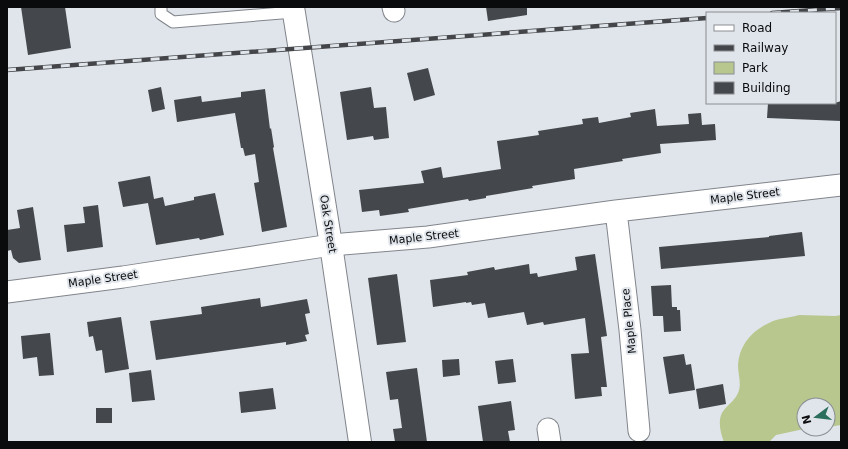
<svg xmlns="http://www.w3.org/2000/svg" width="848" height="449" font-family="'DejaVu Sans',sans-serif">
	<rect width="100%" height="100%" fill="#e0e5eb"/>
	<path fill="#b7c78e" d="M799 315 835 316 841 315V425L828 427V405H804V429L776 435 769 442H724C720 432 717 418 724 410 729 404 735 400 738 393 742 384 738 375 738 365 739 346 751 331 769 323 778 318 790 318 799 315Z"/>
	<path fill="#44484d" d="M21 7H65L71 48 28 55Z
		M486 7H527V15L488 21Z
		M428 68 435 95 414 101 407 73Z
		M161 87 165 109 152 112 148 90Z
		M371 87 374 108 386 107 389 138 374 140 373 136 347 140 340 92Z
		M265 89 270 129 271 128 274 147 273 148 287 227 262 232 254 183 259 182 255 154 245 156 243 148H241L235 113 177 122 174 100 201 96 202 102 241 97V92Z
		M841 101V121L767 118 768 103H835Z
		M655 109 657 126 689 124 688 114 701 113 702 125 715 124 716 140 660 144 661 153 622 159 623 161 574 169 575 179 532 186 533 188 486 196V198L469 201 468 199 408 209 409 212 380 216 379 210 362 212 359 190 424 183 421 171 441 167 443 178 501 169 497 141 539 135 538 131 583 124 582 119 598 117 599 123 631 117 630 113Z
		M150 176 154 199 163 197 165 206 194 200V197L215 193 224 235 200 240 199 238 156 245 148 203 123 207 118 182Z
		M98 205 103 247 67 252 64 225 85 223 83 207Z
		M33 207 41 260 19 263 13 258 11 250 7 251V230L20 228 17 210Z
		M802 232 805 256 661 269 659 247 769 237V236Z
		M595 254 607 336 601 337 607 387H601L602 396 575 399 571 354 589 353 585 318 544 325 543 322 527 325 524 312 488 318 485 303 472 305 471 302 466 303V302L433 307 430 280 468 275 467 272 494 267 495 270 529 264 530 274 537 273 538 277 577 270 575 257Z
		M397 274 406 342 377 345 368 278Z
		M671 285 672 307H677V310H680L681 331 664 332 663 316H653L651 286Z
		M260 298 261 307 307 299 310 313 305 314 309 334 305 335 307 341 286 345V342L156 360 150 321 202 314 201 307Z
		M121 317 129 369 105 373 102 350 96 351 93 336 89 337 87 322Z
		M50 333 54 375 39 376 37 357 23 359 21 336Z
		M684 354 686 365 691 364 695 390 669 394 663 357Z
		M459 359 460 375 443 377 442 360Z
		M513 359 516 382 498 384 495 361Z
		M417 368 427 442H395L393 429 402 428 398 399 390 400 386 372Z
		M151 370 155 400 132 402 129 373Z
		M723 384 726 404 699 409 696 389Z
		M273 388 276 409 241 413 239 392Z
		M511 401 515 430 508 431 510 442H483L478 406Z
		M96 408H112V423H96Z"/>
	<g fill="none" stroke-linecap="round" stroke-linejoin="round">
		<g stroke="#81858b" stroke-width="13">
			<path id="lane" d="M161 7V14L173 22 294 12"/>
		</g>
		<g stroke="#81858b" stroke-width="23">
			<path id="street" d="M393 7 394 11
				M616 211 630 330 639 431
				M7 292 123 277 331 245 428 237 616 211 841 185
				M548 429 550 442"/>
		</g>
		<g stroke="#81858b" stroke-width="24">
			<path id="secondary" d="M293 7 331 245 360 442"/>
		</g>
		<use href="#lane" stroke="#fff" stroke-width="11"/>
		<use href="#street" stroke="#fff" stroke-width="21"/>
		<use href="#secondary" stroke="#fff" stroke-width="22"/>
		<g stroke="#434548" stroke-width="4.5">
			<path id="rail" d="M772 13 841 8
				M7 70 707 18"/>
		</g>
		<use href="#rail" stroke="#e0e5eb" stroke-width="3" stroke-dasharray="9" stroke-linecap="butt"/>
	</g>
	<g text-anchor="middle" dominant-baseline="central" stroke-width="4" stroke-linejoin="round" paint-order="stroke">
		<g font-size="11" fill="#0a0b0d" stroke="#e0e5eb">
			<text transform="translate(745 196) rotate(-7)">Maple Street</text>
			<text transform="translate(328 224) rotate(81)">Oak Street</text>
			<text transform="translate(424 237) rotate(-6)">Maple Street</text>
			<text transform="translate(103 279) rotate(-8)">Maple Street</text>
			<text transform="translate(629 321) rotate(-96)">Maple Place</text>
		</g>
	</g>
	<rect width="848" height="449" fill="none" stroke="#0a0b0d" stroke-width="16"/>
	<rect x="706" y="12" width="130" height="92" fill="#e0e5eb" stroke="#8a8e92"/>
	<rect x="714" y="25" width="20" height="6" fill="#ffffff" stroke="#8a8e92"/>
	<text x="742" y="32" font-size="12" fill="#0a0b0d">Road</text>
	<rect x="714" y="45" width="20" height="6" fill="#434548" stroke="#8a8e92"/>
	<text x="742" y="52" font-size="12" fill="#0a0b0d">Railway</text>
	<rect x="714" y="62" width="20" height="12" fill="#b7c78e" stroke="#8a8e92"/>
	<text x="742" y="72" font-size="12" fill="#0a0b0d">Park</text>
	<rect x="714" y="82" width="20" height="12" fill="#44484d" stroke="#8a8e92"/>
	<text x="742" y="92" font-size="12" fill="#0a0b0d">Building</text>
	<g transform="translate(816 417) rotate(255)"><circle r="19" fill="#e0e5eb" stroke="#8a8e92"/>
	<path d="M0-3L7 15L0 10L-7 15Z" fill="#2c6e5e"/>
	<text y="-6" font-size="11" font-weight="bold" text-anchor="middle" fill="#0a0b0d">N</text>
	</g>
</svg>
